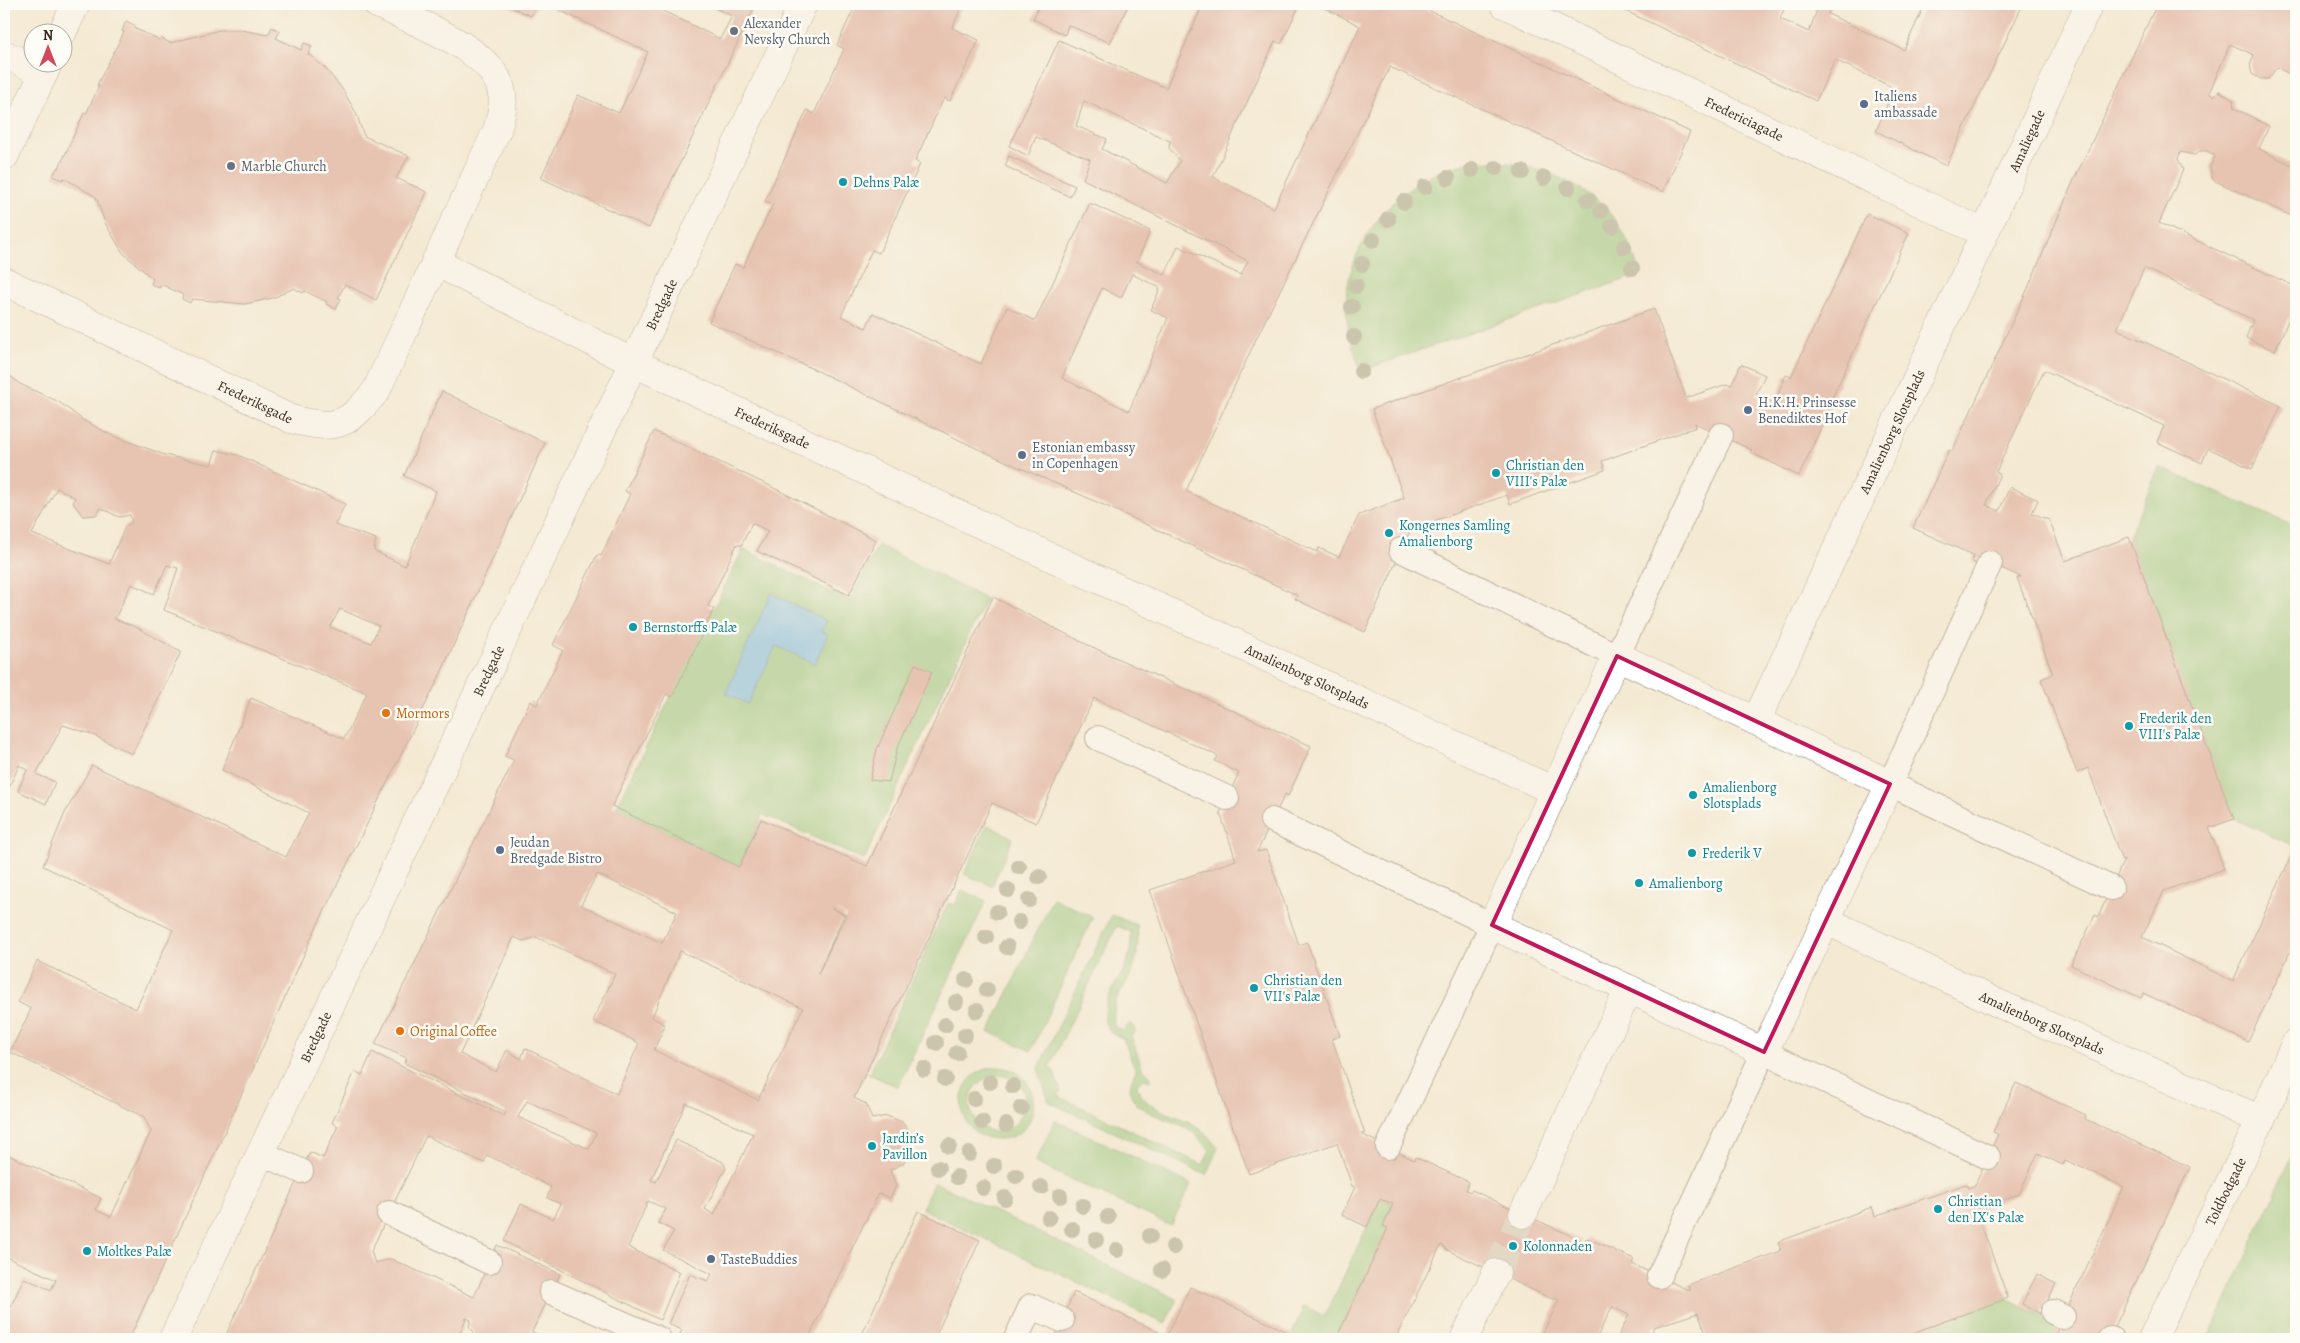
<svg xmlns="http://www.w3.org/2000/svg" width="2300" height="1343" font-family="Alegreya,serif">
	<rect width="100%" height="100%" fill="#fdfcf7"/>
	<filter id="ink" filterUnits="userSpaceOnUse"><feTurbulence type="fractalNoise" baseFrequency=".02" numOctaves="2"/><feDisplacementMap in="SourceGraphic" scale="10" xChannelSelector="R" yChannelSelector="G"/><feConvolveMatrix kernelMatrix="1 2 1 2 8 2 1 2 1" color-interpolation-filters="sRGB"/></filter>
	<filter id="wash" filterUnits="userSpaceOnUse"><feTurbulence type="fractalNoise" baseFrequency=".0096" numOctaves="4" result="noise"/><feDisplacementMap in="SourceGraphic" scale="20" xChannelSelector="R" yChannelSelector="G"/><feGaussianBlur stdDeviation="1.12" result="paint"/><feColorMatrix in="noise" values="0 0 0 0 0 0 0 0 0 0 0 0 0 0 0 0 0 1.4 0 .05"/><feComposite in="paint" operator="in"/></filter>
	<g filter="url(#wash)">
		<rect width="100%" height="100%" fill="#f4ead3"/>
		<path fill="#8ec477" stroke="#64774a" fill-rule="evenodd" d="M1501 162C1544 167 1592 186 1618 224 1628 239 1634 257 1641 274L1361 371C1354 351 1347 330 1346 308 1345 240 1403 174 1470 163 1480 162 1491 162 1501 162Z
			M2159 467 2296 527V847L2230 817 2129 537Z
			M878 545 986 599 864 860 762 814 739 867 616 808 743 549 850 601Z
			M987 825 1013 838 992 886 964 874Z
			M962 890 986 901 898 1087 869 1074 948 903 955 905Z
			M1053 898 1093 917 1031 1051 989 1032Z
			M1112 915 1137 925C1139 941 1138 957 1132 972 1120 996 1112 996 1114 1026L1123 1031 1129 1024 1134 1026 1135 1033 1131 1035 1142 1068 1151 1076 1150 1081 1144 1079 1138 1083 1137 1088C1150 1115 1178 1112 1199 1128 1206 1133 1212 1141 1218 1148L1206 1175 1049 1102 1038 1069ZM1117 926 1131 932C1131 939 1131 947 1129 955 1123 981 1103 991 1105 1023L1111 1033 1123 1038 1136 1071C1112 1112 1169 1116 1190 1130 1197 1135 1204 1144 1210 1150L1203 1165 1058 1096 1061 1091 1053 1070 1049 1068Z
			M996 1067C1045 1067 1046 1138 999 1139 952 1140 947 1072 996 1067ZM992 1075C1055 1075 1015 1159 978 1123 961 1106 972 1083 992 1075Z
			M1055 1120 1191 1184 1171 1226 1035 1163Z
			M2296 1147V1339H2208L2285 1172Z
			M934 1182 1177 1299 1165 1324 922 1209Z
			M1380 1199 1393 1204 1383 1226 1388 1228 1336 1339H1304L1292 1334 1304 1306 1325 1316Z
			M2004 1297 2060 1324 2053 1339H1892Z"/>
		<path fill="#71b9e9" stroke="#567284" d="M771 593 827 621 821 631 828 634 815 664 776 646 748 704 726 693Z"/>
		<g id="blocks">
			<path fill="#d8978a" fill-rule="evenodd" d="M504 4H538L531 16Z
				M546 4H649L720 39 732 16 706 4H756L649 228 541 178 578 95 619 113 648 52Z
				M856 4H963L952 28 979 40 950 101 944 98 915 161 920 164 879 253 872 250 841 316 866 328 873 313 981 364 1007 307 1035 321 1090 203 1150 231 1137 262 1165 275 1178 246 1241 275 1248 261 1083 179 1090 159 1036 137 1028 156 1009 146 1059 40 1166 88 1203 4H1300L1281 44 1275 41 1213 177 1274 208 1360 26 1317 4H1415L1690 132 1663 192 1390 67 1257 337 1186 491 1317 552 1319 548 1339 557 1359 515 1404 498 1372 409 1654 309 1686 398 1727 384 1731 386 1741 364 1765 375 1756 394 1774 403 1786 375 1791 377 1867 214 1909 233 1833 396 1835 397 1799 476 1750 452 1752 450 1695 423 1696 427 1602 461 1605 470 1510 504 1507 495 1414 528 1413 524 1365 632 1295 599 1297 595 1126 515 976 448 822 373 709 322 735 264 743 267 773 204 765 201 807 110 814 114 844 49 837 45ZM1084 101 1170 141 1169 148 1180 161 1167 183 1102 149 1107 139 1076 126ZM1132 274 1160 288 1151 310 1168 318 1129 411 1062 378 1102 288 1121 298Z
				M1040 4H1129L1110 43 1068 25 1065 35 1033 19Z
				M1611 4H1786L1780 19 1809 32 1817 10 1806 4H1832L1828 14 1904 50 1925 4H2023L1946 166 1876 131 1894 88 1835 60 1816 101Z
				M2157 4H2296V78L2277 67 2268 79H2261L2252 74 2250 65 2254 55 2230 44 2209 93 2214 96 2219 91 2233 100 2234 108 2269 126 2259 149 2296 167V218L2213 180 2210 167 2215 156 2207 151H2200L2195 155 2180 152 2178 159 2183 170 2159 223 2296 287V302L2275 351 2246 338 2253 320 2144 268 2117 329 2281 406 2252 469 2208 448 2202 463 2157 442 2164 426 2044 370 1996 472 2000 474 1986 505 1999 511 2010 487 2038 500 2032 513 2049 520 2065 561 2129 537 2234 819 2209 828 2224 869 2164 891 2142 937 2233 981 2296 846V939L2248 1042 2143 993 2141 998 2071 965 2095 915 2098 917 2124 860 2122 861 2088 768 2077 773 2050 702 2041 679 2053 674 2017 578 2021 577 1977 557 1979 561 1975 564 1971 560 1975 556 1913 528 1949 450 1952 452 2028 288 2073 182Z
				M126 21 136 26 134 28 159 40 161 38 170 43 220 30H241L268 35 272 27 280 31 276 38 301 50 304 43 312 46 308 54 325 68 343 90 356 113 364 136 409 156 396 178 427 192 376 300 345 284 338 298 341 299 336 309 326 304 327 302 305 291 303 293 294 288 273 298 245 304 192 299 190 303 182 299 183 295 161 284 159 288 151 284 153 279 123 253 105 223 96 197 64 178 62 180 53 176 57 168H59L84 113 86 114 99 86 97 85 124 32 122 31Z
				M1009 156 1075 186 1070 197 1005 166Z
				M4 371 20 384 59 402 83 420 111 435 165 455 211 465 216 450 238 455 345 504 335 525 376 539 374 551 405 566 436 491 404 476 442 391 545 443 441 673 314 932 227 1127 129 1339H4V1321L24 1278 51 1290 56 1280 4 1256V1153L101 1198 96 1210 111 1217 151 1131 144 1117 10 1052 31 1009 18 1002 37 961 136 1009 173 930 43 866 65 813 92 765 286 857 309 813 222 770 251 698 344 739 367 693 164 610 178 568 167 565 154 594 131 584 115 619 138 628 181 652 132 754 91 734 63 725 36 774 55 782 46 804 18 791 27 770 19 765 4 799ZM57 488 75 498 73 503 83 516 96 515 101 508 119 517 130 515 132 522 125 527 109 564 32 534ZM340 609 379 626 371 643 330 627Z
				M654 431 770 486 876 540 849 595 757 551 768 531 752 523 741 546 737 544 708 606 714 609 672 697 666 694 612 806 739 867 761 819 867 866 993 597 1088 645 1311 746 1288 796 1285 794 1257 852 1266 850 1299 945 1307 942 1340 1036 1332 1039 1365 1134H1361L1414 1160 1415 1157 1469 1182 1466 1190 1471 1192 1472 1190 1523 1214 1581 1240 1580 1243 1584 1245 1587 1238 1634 1259 1632 1264 1690 1291 1688 1285 1781 1251 1778 1242 1872 1207 1875 1216 1966 1184 1968 1188 1975 1185 1998 1134 1993 1132 2016 1083 2086 1115 2085 1119 2190 1167 2109 1339H2053L2124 1187 2065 1160 2063 1165 2038 1153 2019 1194 1976 1211 2008 1298 1896 1339H1708L1698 1313 1654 1327 1648 1339H1617L1629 1315 1612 1307 1596 1339H1540L1559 1300 1554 1298V1300L1496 1273 1445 1249V1247L1441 1245 1395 1339H1336L1388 1228 1383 1226 1393 1204 1380 1199 1367 1227 1342 1215 1355 1187 1352 1186 1337 1143 1249 1174 1150 890 1236 860 1220 813 1239 773 1215 761 1218 756 1094 698 1036 823 992 803 854 1098 866 1104 872 1119 887 1116 902 1122 911 1134 912 1150 904 1163 890 1170 896 1186 890 1198 879 1193 808 1339H678L682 1330 668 1324 690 1274 708 1281 712 1274 663 1250 674 1231 658 1223 666 1209 648 1201 628 1247 680 1272 660 1320 504 1241 521 1204 553 1219 561 1204 547 1198 551 1187 487 1155 484 1163 426 1136 371 1251 375 1263 391 1259 474 1297 497 1245 560 1274 532 1332 548 1339H471L474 1332 469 1327 471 1320 466 1318 458 1339H224L310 1152 323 1158 338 1126 332 1123 355 1071 362 1075 372 1052 504 1116 506 1112 404 1063 407 1058 375 1044 514 760 505 756 530 701 537 705 563 650 553 645 597 555 601 556 630 494 625 491ZM597 874 677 912 662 943 581 905ZM832 908 846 915 818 974 844 915ZM514 937 523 941 536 937 615 974 593 1021 639 1043 617 1094 525 1048 521 1059 507 1050 496 1072 460 1054ZM680 951 803 1008 758 1100 654 1050 665 1025 652 1017ZM527 1101 596 1133 589 1149 518 1117ZM686 1103 753 1134 714 1215 705 1209 726 1168 723 1162 676 1140 656 1182 651 1180Z
				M915 664 932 672 897 749 889 782 870 780 877 749Z
				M918 1211 980 1240 934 1339H860Z
				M2037 1274 2056 1284 2041 1314 2022 1304Z
				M1190 1287 1292 1334 1304 1339H1175L1167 1336Z
				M1074 1292 1167 1336 1166 1339H1054Z"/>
		</g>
	</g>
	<g filter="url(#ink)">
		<use href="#blocks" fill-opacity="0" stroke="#7c6d5d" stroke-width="1"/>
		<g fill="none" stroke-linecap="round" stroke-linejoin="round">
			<path stroke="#cfc4af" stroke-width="28" stroke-dasharray="28 14" stroke-linecap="butt" d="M1496 1273 1523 1214"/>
			<g stroke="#7c6d5d" stroke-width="26">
				<path id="service" d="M1401 550 1617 656 1721 435
					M1990 563 1890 784 2111 888
					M1098 738 1227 798
					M1272 820 1492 925 1388 1147
					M261 1153 301 1171
					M389 1213 489 1262
					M1659 1276 1764 1052 1988 1157
					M551 1292 659 1339
					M2053 1312 2063 1317
					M1016 1339 1031 1306 1062 1320
					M2110 1339H2111"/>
			</g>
			<g stroke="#7c6d5d" stroke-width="29">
				<g id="pedestrian">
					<path d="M4 54 44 73"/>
					<path id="s1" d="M1113 586 1554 791"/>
					<path d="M1617 656 1890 784 1764 1052 1492 925Z"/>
					<path id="s2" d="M1756 721 1964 278"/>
					<path id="s3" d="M1825 920 2004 1006 2261 1120"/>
					<path d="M1523 1214 1629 989"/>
					<path d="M1464 1339 1496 1273"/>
				</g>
			</g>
			<g stroke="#7c6d5d" stroke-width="29">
				<g id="minor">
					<path id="s4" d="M1504 4 1984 233"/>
					<path d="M62 33 76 4"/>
					<path d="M4 157 49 62"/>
					<path id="s5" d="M435 262 634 363 1113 586"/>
					<path id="s6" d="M1964 278 2089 4"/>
					<path id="s7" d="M4 281 291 419C336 431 347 426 376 391L497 130C501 116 505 103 501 89 491 48 412 21 377 4"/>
					<path id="s8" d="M2152 1339 2261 1120 2296 1042"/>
				</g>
			</g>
			<g stroke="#7c6d5d" stroke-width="29">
				<g id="primary">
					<path id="s9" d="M173 1339 803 4"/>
				</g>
			</g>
			<use href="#service" stroke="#fff" stroke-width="24"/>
			<use href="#pedestrian" stroke="#fff" stroke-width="28"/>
			<use href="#minor" stroke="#fff" stroke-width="28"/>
			<use href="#primary" stroke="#fff" stroke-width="28"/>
		</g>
		<g fill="#9c9a7e">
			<circle cx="1496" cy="168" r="8"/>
			<circle cx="1472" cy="170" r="8"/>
			<circle cx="1522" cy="172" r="8"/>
			<circle cx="1448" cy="178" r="8"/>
			<circle cx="1544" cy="178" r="8"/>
			<circle cx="1425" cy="187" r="8"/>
			<circle cx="1568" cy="188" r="8"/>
			<circle cx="1588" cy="200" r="8"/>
			<circle cx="1404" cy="202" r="8"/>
			<circle cx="1601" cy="211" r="8"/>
			<circle cx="1388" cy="219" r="8"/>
			<circle cx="1612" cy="226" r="8"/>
			<circle cx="1373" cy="240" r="8"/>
			<circle cx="1624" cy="247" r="8"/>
			<circle cx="1362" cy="264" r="8"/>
			<circle cx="1632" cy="268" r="8"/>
			<circle cx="1356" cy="286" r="8"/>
			<circle cx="1352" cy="307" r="8"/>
			<circle cx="1354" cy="337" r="8"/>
			<circle cx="1361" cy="371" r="8"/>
			<circle cx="1019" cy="867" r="8"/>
			<circle cx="1039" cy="877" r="8"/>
			<circle cx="1008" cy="890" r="8"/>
			<circle cx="1029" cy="900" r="8"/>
			<circle cx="997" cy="912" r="8"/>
			<circle cx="1019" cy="922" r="8"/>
			<circle cx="986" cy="937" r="8"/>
			<circle cx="1007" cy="947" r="8"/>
			<circle cx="966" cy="980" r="8"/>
			<circle cx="987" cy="990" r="8"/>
			<circle cx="956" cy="1002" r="8"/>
			<circle cx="977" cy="1011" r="8"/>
			<circle cx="945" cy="1025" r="8"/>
			<circle cx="965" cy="1035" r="8"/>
			<circle cx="936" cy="1043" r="8"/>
			<circle cx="957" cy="1053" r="8"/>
			<circle cx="924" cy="1069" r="8"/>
			<circle cx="945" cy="1079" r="8"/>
			<circle cx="990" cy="1082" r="8"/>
			<circle cx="1013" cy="1086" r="8"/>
			<circle cx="974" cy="1099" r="8"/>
			<circle cx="1021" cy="1108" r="8"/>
			<circle cx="982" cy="1122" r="8"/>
			<circle cx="1006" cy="1125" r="8"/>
			<circle cx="949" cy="1146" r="8"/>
			<circle cx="969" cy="1154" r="8"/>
			<circle cx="994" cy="1166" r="8"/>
			<circle cx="938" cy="1168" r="8"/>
			<circle cx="1016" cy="1176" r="8"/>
			<circle cx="957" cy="1177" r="8"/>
			<circle cx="1041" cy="1187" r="8"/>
			<circle cx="983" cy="1188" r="8"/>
			<circle cx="1060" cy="1196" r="8"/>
			<circle cx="1005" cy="1198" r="8"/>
			<circle cx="1083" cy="1206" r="8"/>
			<circle cx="1108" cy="1217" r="8"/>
			<circle cx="1049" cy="1218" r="8"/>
			<circle cx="1072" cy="1229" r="8"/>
			<circle cx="1150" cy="1236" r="8"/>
			<circle cx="1096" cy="1240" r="8"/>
			<circle cx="1173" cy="1247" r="8"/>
			<circle cx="1117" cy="1250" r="8"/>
			<circle cx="1162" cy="1270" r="8"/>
		</g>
	</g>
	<path d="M0 0H2300V1343H0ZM1617 656 1890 784 1764 1052 1492 925Z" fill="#f4ead3" fill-opacity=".55" fill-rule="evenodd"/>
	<path fill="none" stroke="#c2185b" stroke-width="4" stroke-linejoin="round" d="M1617 656 1890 784 1764 1052 1492 925Z"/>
	<g fill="#6b7280" stroke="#fdfcf7" stroke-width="2">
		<circle cx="734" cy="31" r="5"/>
		<circle cx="231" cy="166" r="5"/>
	</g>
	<g fill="#5c6f8a" stroke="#fdfcf7" stroke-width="2">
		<circle cx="1864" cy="104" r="5"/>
		<circle cx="1748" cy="410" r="5"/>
		<circle cx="1022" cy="455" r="5"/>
		<circle cx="500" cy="850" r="5"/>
		<circle cx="711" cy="1259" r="5"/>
	</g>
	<g fill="#0f9aa8" stroke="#fdfcf7" stroke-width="2">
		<circle cx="843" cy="182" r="5"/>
		<circle cx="1496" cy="473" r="5"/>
		<circle cx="1389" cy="533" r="5"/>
		<circle cx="633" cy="627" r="5"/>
		<circle cx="2129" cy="726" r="5"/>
		<circle cx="1693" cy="795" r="5"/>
		<circle cx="1692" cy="853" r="5"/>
		<circle cx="1639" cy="883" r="5"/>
		<circle cx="1254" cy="988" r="5"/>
		<circle cx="872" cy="1146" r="5"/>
		<circle cx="1938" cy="1209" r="5"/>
		<circle cx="1513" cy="1246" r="5"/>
		<circle cx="87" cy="1251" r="5"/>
	</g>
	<g fill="#e8710a" stroke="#fdfcf7" stroke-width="2">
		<circle cx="386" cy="713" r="5"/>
		<circle cx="400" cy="1031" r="5"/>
	</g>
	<g text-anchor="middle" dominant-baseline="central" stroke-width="5" stroke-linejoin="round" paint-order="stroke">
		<g font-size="14" fill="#5b616d" stroke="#fdfcf7" text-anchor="start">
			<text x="744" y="23">Alexander<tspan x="744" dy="16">Nevsky Church</tspan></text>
			<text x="241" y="166">Marble Church</text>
		</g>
		<g font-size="14" fill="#4e5e75" stroke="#fdfcf7" text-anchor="start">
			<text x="1874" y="96">Italiens<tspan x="1874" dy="16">ambassade</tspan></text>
			<text x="1758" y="402">H.K.H. Prinsesse<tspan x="1758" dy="16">Benediktes Hof</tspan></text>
			<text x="1032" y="447">Estonian embassy<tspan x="1032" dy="16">in Copenhagen</tspan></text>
			<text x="510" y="842">Jeudan<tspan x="510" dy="16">Bredgade Bistro</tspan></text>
			<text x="721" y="1259">TasteBuddies</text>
		</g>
		<g font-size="14" fill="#3b2a1e" stroke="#fdfcf7">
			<text stroke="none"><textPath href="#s4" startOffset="266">Fredericiagade</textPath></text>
			<text stroke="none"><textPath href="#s6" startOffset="151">Amaliegade</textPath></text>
			<text stroke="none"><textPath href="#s9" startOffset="1144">Bredgade</textPath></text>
			<text stroke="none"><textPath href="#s7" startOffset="279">Frederiksgade</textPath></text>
			<text stroke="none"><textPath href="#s5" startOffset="376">Frederiksgade</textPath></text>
			<text stroke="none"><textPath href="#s2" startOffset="320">Amalienborg Slotsplads</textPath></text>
			<text stroke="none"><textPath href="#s9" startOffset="739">Bredgade</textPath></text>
			<text stroke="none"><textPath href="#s1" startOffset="214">Amalienborg Slotsplads</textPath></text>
			<text stroke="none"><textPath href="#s3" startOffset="240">Amalienborg Slotsplads</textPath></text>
			<text stroke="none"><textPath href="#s9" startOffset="334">Bredgade</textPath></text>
			<text stroke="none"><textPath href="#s8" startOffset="165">Toldbodgade</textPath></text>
		</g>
		<g font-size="14" fill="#0d838f" stroke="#fdfcf7" text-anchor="start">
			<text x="853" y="182">Dehns Palæ</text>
			<text x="1506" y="465">Christian den<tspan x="1506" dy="16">VIII's Palæ</tspan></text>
			<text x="1399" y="525">Kongernes Samling<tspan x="1399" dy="16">Amalienborg</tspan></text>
			<text x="643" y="627">Bernstorffs Palæ</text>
			<text x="2139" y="718">Frederik den<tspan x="2139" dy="16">VIII's Palæ</tspan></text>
			<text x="1703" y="787">Amalienborg<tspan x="1703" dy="16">Slotsplads</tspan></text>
			<text x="1702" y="853">Frederik V</text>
			<text x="1649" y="883">Amalienborg</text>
			<text x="1264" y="980">Christian den<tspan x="1264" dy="16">VII's Palæ</tspan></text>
			<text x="882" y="1138">Jardin’s<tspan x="882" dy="16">Pavillon</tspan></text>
			<text x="1948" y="1201">Christian<tspan x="1948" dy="16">den IX's Palæ</tspan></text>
			<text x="1523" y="1246">Kolonnaden</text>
			<text x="97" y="1251">Moltkes Palæ</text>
		</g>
		<g font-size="14" fill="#c56008" stroke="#fdfcf7" text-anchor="start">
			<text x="396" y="713">Mormors</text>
			<text x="410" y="1031">Original Coffee</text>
		</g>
	</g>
	<rect width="2300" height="1343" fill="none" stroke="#fdfcf7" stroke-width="20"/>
	<g transform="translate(48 48)"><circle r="24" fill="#fdfcf7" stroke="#afa8a0"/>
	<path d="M0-4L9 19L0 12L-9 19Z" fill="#d1495b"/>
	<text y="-8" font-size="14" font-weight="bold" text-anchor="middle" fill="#3b2a1e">N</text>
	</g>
</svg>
